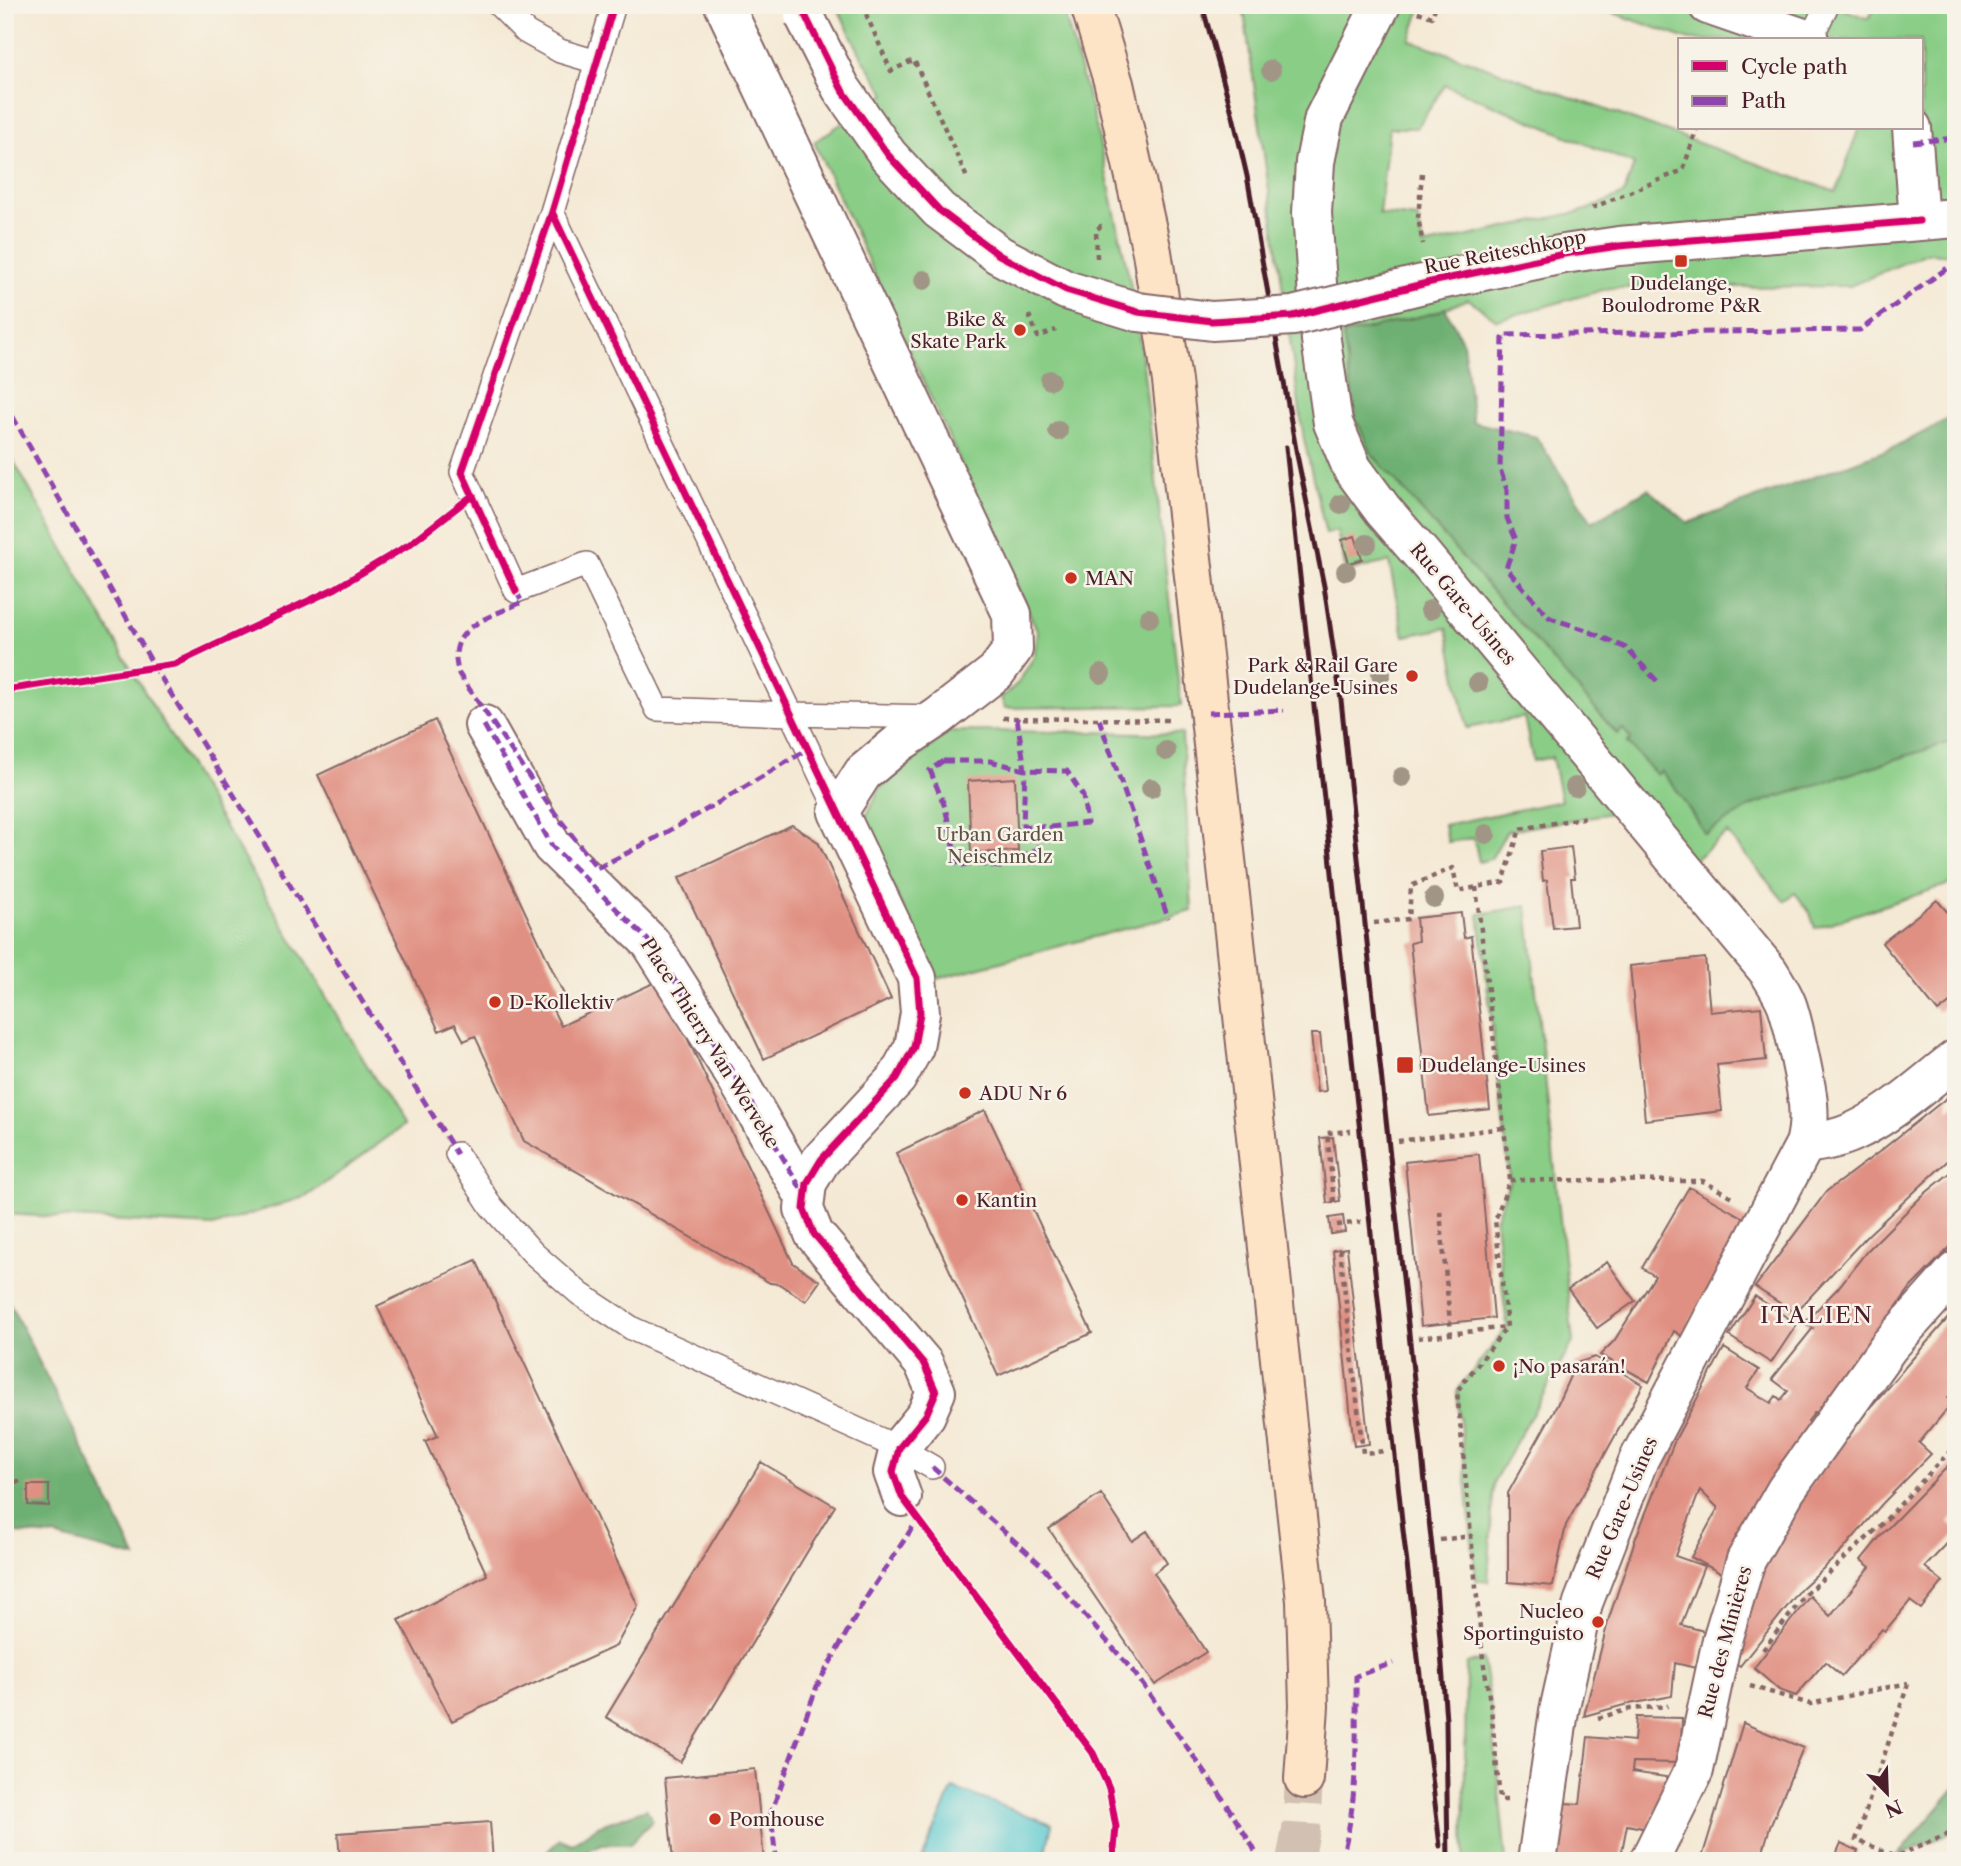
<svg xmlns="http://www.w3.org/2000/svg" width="1961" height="1866" font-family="'Libre Caslon Text',serif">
	<rect width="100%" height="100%" fill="#f7f3e8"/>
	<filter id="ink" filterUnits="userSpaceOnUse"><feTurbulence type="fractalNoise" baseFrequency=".0143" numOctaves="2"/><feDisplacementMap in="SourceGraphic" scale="14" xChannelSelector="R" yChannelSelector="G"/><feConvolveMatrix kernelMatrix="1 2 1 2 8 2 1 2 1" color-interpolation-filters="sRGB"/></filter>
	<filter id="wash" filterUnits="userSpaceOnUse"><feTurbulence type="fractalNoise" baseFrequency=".00686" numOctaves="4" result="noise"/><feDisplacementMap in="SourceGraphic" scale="28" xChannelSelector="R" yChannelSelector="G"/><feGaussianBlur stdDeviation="1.57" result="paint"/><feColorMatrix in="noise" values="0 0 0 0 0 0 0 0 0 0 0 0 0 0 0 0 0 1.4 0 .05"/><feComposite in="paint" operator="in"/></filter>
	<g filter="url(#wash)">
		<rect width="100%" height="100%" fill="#f4e9d4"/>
		<path fill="#89cd86" stroke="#6a7658" stroke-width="2" fill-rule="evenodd" d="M836 5H1062L1096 126 1133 296 1143 365 1181 706 1005 708 1001 698 1018 683 1034 657 1038 632 814 142 886 94 862 57Z
			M1243 5H1422L1410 40 1836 192 1859 128H1921V40H1690L1591 5H1834L1868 19 1877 5H1956V255L1927 253 1850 286 1610 288 1497 320 1468 299 1438 312 1343 336 1372 454 1617 733 1623 728 1632 739 1628 743 1657 774 1661 771 1677 790 1705 834 1755 804 1956 740V882L1815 928 1810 913 1795 893 1784 901 1727 833 1683 869 1634 809 1507 831 1491 859 1479 862 1474 838 1448 842 1444 825 1561 801 1552 757 1533 761 1524 717 1467 728 1447 628 1404 636 1389 562 1346 571 1337 531 1326 534 1304 440ZM1445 85 1634 164 1624 194 1587 210 1423 246 1418 218 1379 214 1389 128H1417Z
			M5 446 134 674 403 1126 307 1196 213 1226 5 1214Z
			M950 731 1090 732 1182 734 1192 911 936 979 863 823 880 788Z
			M1527 906 1573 1342 1494 1481 1488 1582 1476 1580 1457 1391 1507 1327 1495 1220 1510 1180 1479 914Z
			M1483 1659 1491 1708 1506 1861H1464L1466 1664Z"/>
		<path fill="#6eb073" stroke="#5c684f" stroke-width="2" d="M1445 308 1463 343 1473 422 1536 437 1592 522 1648 489 1688 523 1898 446 1956 415V740L1755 804 1705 834 1677 790 1661 771 1657 775 1627 743 1631 739 1623 729 1617 734 1372 454 1356 419 1343 335 1438 312Z
			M5 1294 101 1485 136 1558 54 1536 5 1532Z
			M1956 1787V1831L1897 1856Z
			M646 1809 653 1820 630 1844H602L567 1861H538L560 1839 572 1844 598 1826Z"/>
		<path fill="#5dcad1" stroke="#54747e" stroke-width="2" d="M953 1788 1052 1824 1046 1852 1054 1861H921Z"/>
		<g id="blocks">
			<path fill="#e09082" d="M1355 536 1362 559 1349 563 1342 540Z
				M435 720 567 1001 552 1008 561 1026 660 980 793 1263 820 1281 806 1301 779 1284 770 1283 524 1141 475 1036 464 1041 455 1024 439 1031 318 775Z
				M1015 778 1018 851 971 853 968 781Z
				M792 825 818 842 891 999 764 1059 679 878Z
				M1571 847 1575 878H1571L1576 926 1553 928 1547 880 1543 881 1540 851Z
				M1937 900 1956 922V998L1938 1012 1882 943Z
				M1461 913 1464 938 1471 936 1490 1109 1429 1116 1410 943 1418 941 1416 918Z
				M1705 958 1710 1012 1761 1007 1766 1060 1717 1065 1722 1111 1645 1120 1630 966Z
				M1311 1034H1320L1326 1091 1317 1092Z
				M1949 1096 1948 1109 1956 1102V1153L1868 1235 1795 1313 1755 1287 1827 1191 1879 1152Z
				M985 1110 1092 1333 998 1376 896 1153Z
				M1333 1137 1340 1201 1327 1203 1320 1138Z
				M1479 1154 1494 1318 1421 1326 1405 1162Z
				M1956 1168V1241L1911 1287 1818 1414 1815 1412 1808 1421 1813 1425 1722 1574 1691 1557 1718 1508 1700 1490 1675 1556 1704 1566 1681 1625 1704 1631 1696 1668 1675 1663 1672 1696 1624 1705 1584 1716 1609 1618 1635 1540 1675 1440 1724 1348 1759 1370 1747 1388 1771 1403 1776 1396 1781 1400 1788 1391 1772 1379 1813 1328 1804 1323 1838 1288 1867 1251 1922 1196Z
				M1689 1187 1749 1221 1682 1336 1674 1331 1649 1382 1600 1355 1614 1341 1655 1276 1642 1268Z
				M1343 1216 1345 1232 1331 1234 1329 1218Z
				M1347 1248 1369 1444 1354 1446 1333 1250Z
				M476 1260 638 1606 616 1646 452 1721 399 1620 487 1575 425 1441 438 1436 377 1306Z
				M1607 1262 1635 1301 1597 1328 1568 1289Z
				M1755 1296 1797 1324 1771 1363 1729 1336Z
				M1956 1309V1389L1948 1398 1953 1402 1919 1443 1931 1454 1882 1504 1841 1552 1801 1589 1740 1666 1729 1661 1762 1566 1785 1518 1872 1405Z
				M1595 1357 1643 1385 1566 1525 1553 1586 1508 1582V1493L1557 1405 1576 1363Z
				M1956 1458V1514L1948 1522 1956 1528V1534L1925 1567 1943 1582 1921 1609 1910 1601 1885 1631 1882 1629 1842 1676 1825 1662 1796 1696 1779 1690 1754 1668 1810 1596 1830 1616 1870 1567 1861 1560 1883 1533Z
				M761 1462 835 1506 680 1762 606 1717Z
				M28 1485H49V1506L28 1505Z
				M1101 1494 1132 1541 1147 1531 1167 1563 1154 1573 1206 1652 1155 1685 1049 1529Z
				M1636 1717 1682 1718 1680 1763 1633 1762 1632 1772 1672 1778 1647 1829 1627 1825 1620 1861H1555L1564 1803 1580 1804 1588 1737 1634 1741Z
				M1743 1723 1803 1748 1770 1827 1760 1861H1701Z
				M755 1769 764 1861H673L665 1778Z
				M490 1822 493 1861H340L338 1833Z
				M1841 1843 1858 1851 1853 1861H1833Z"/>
		</g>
	</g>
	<g filter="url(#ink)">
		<use href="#blocks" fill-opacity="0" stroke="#866666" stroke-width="2"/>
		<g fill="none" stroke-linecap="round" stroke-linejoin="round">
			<path stroke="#d2c1b2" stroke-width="38" stroke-dasharray="38 19" stroke-linecap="butt" d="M1295 1861 1301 1830 1304 1779"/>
			<g stroke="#866666" stroke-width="26">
				<path id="lane" d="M499 5 526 32 560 51 597 62
					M614 5 552 212 462 472 516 591 587 564 657 709 791 714 936 717
					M1810 40 1827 5
					M552 212 838 812
					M457 1154 491 1206 533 1253 580 1294 633 1329 899 1448 932 1467"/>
			</g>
			<g stroke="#866666" stroke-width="42">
				<path id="street" d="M724 5 1012 614 1013 649 996 672 938 717 899 743 863 773 838 812 917 978 920 1013 914 1047 897 1078 821 1160 807 1183 804 1209 814 1234 924 1364 936 1392 926 1415 899 1448 893 1472 902 1497
					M1381 5 1324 118 1315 162 1312 213 1321 340 1333 423 1352 468 1383 510 1422 555 1769 972C1775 982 1783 994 1787 1005 1793 1022 1796 1040 1800 1058 1806 1087 1813 1115 1805 1144L1639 1459 1583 1603 1559 1711 1537 1861
					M1708 5 1809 40
					M1912 128 1919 221
					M1431 282 1564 254 1619 246 1956 218
					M484 725 552 846 651 943 737 1079 805 1197
					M1805 1144C1821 1142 1838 1139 1853 1132 1891 1115 1923 1084 1956 1059
					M1649 1861 1694 1770 1722 1640 1746 1560 1786 1490 1889 1346 1956 1271"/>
			</g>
			<g stroke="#866666" stroke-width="42">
				<path id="secondary" d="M1090 5 1114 84 1152 252 1172 381 1231 904 1306 1601 1309 1706 1304 1779"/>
			</g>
			<path stroke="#866666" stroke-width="4.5" stroke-dasharray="5 5" stroke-linecap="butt" d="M862 5 891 71 914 60 968 180
				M1418 12 1432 17 1436 5
				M1422 173 1418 218 1423 244
				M1592 208 1683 170 1697 128
				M1097 258 1096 230 1101 226 1106 227
				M1029 315 1038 337 1056 330
				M1003 718 1172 720
				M1476 887 1510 1180 1495 1220 1507 1327 1457 1391 1483 1659 1491 1708 1500 1800H1507
				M1374 923 1409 919 1411 886 1453 868 1458 891 1503 882 1520 829 1588 817
				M1398 1141 1503 1128
				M1510 1180 1703 1181 1732 1197
				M1334 1202 1327 1133 1351 1131
				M1440 1211 1451 1334
				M1337 1225 1361 1222
				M1340 1249 1363 1453 1386 1451
				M1418 1338 1506 1327
				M5 1463 20 1485
				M1440 1540 1471 1536
				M1763 1650 1806 1594 1880 1526 1956 1445
				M1908 1684 1856 1840 1897 1856 1956 1831
				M1750 1686 1810 1704 1908 1683
				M1598 1718 1630 1709 1668 1706"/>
			<use href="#lane" stroke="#fff" stroke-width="23"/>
			<use href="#street" stroke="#fff" stroke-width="38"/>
			<use href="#secondary" stroke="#fee4c6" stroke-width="38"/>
			<path stroke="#4a1f2b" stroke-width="5" d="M1202 5 1233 116 1247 176 1297 455 1324 586 1341 700 1436 1585 1446 1720 1448 1861
				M1286 447 1403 1530 1440 1846"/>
			<g stroke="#866666" stroke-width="42" stroke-linecap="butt">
				<path id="street-bridge" d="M804 15 841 88 888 155 939 210 999 255 1066 290 1138 312 1212 321 1293 316 1431 282"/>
			</g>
			<use href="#street-bridge" stroke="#fff" stroke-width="38"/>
			<path stroke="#8e44ad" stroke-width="5" stroke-dasharray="10 5" stroke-linecap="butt" d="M1913 142 1956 138
				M5 403 155 668 457 1154
				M516 591 522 602C487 619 444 627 459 674L548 804 597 868C670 833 738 791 808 749
				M1657 681 1626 648 1586 630 1550 618 1506 568 1516 540 1507 518V490L1500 469 1503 335 1860 330 1956 262
				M1208 713 1284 710
				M1017 718 1025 770 1023 826 1051 827
				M1099 719 1168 918
				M484 725 552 846 651 943 737 1079 804 1194
				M943 761H990L1025 770 1067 771 1083 796 1087 823 1051 827 1049 835 1036 850 1000 867 972 863 958 866 945 807 930 770Z
				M932 1467 1039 1563 1133 1671 1216 1788 1253 1847 1259 1861
				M780 1861 775 1852 771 1813 817 1686 866 1598 918 1519
				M1341 1861C1359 1798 1356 1740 1356 1676L1393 1663"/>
			<g stroke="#f7f3e8" stroke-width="11">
				<path id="cycleway" d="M800 5 841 88 888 155 939 210 999 255 1066 290 1138 312 1212 321 1293 316 1431 282 1564 254 1619 246 1919 221
					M552 212 917 978 920 1013 914 1047 897 1078 821 1160 807 1183 804 1209 814 1234 924 1364 936 1392 926 1415 899 1448 893 1472 902 1497 1093 1753 1109 1788 1116 1827 1113 1861
					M516 591 462 472 552 212 614 5
					M5 690 175 664 336 588 410 544 473 495"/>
			</g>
			<use href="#cycleway" stroke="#d6006c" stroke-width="7"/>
		</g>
		<g fill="#a19686">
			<circle cx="1271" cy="70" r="10"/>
			<circle cx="924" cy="280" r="10"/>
			<circle cx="1050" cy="380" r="10"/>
			<circle cx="1058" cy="431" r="10"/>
			<circle cx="1341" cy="504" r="10"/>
			<circle cx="1367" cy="544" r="10"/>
			<circle cx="1346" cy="571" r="10"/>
			<circle cx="1430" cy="610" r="10"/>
			<circle cx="1149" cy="618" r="10"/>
			<circle cx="1101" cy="674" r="10"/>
			<circle cx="1381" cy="674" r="10"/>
			<circle cx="1478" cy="683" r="10"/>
			<circle cx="1166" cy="751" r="10"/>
			<circle cx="1402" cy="777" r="10"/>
			<circle cx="1575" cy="787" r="10"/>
			<circle cx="1151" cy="788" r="10"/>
			<circle cx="1486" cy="834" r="10"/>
			<circle cx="1434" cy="898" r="10"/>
		</g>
	</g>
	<g fill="#c8321e" stroke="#f7f3e8" stroke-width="2.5">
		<rect x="1674" y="254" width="14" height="14" rx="3.5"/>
		<circle cx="1020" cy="330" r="7"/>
		<circle cx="1071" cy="578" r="7"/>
		<circle cx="1412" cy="676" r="7"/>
		<circle cx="495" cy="1002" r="7"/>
		<rect x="1396" y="1056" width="18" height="18" rx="3.5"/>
		<circle cx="965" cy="1093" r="7"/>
		<circle cx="962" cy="1200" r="7"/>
		<circle cx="1499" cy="1366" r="7"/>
		<circle cx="1598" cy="1622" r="7"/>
		<circle cx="715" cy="1819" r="7"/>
	</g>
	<g text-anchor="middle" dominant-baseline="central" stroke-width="5" stroke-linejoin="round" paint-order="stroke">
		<g font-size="19" fill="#4a1f2b" stroke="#f7f3e8">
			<text transform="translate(1505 252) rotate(-11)">Rue Reiteschkopp</text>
			<text transform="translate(1463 604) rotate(50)">Rue Gare-Usines</text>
			<text transform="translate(710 1043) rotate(58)">Place Thierry Van Werveke</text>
			<text transform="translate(1622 1508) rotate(-67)">Rue Gare-Usines</text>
			<text transform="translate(1725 1642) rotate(-75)">Rue des Minières</text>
		</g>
		<g font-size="19" fill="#4a1f2b" stroke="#f7f3e8" text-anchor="start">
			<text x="1681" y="283" text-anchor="middle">Dudelange,<tspan x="1681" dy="22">Boulodrome P&amp;R</tspan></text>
			<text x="1006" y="319" text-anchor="end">Bike &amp;<tspan x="1006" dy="22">Skate Park</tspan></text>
			<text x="1085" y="578">MAN</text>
			<text x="1398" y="665" text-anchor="end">Park &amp; Rail Gare<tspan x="1398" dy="22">Dudelange-Usines</tspan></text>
			<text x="509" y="1002">D-Kollektiv</text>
			<text x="1421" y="1065">Dudelange-Usines</text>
			<text x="979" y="1093">ADU Nr 6</text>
			<text x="976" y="1200">Kantin</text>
			<text x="1513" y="1366">¡No pasarán!</text>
			<text x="1584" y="1611" text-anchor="end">Nucleo<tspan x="1584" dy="22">Sportinguisto</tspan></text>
			<text x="729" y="1819">Pomhouse</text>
		</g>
		<g font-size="19" fill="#5d5346" stroke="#f7f3e8">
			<text x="1000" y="834">Urban Garden<tspan x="1000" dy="22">Neischmelz</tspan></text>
		</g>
		<g font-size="23" letter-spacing="2" fill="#4a1f2b" stroke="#f7f3e8">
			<text x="1817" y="1315">ITALIEN</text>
		</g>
	</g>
	<rect width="1961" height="1866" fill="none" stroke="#f7f3e8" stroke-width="28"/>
	<rect x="1678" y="38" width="245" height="91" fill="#f7f3e8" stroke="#b29e9c" stroke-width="2"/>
	<rect x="1692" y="61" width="35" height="10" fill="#d6006c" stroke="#b29e9c" stroke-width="2"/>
	<text x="1741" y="74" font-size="21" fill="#4a1f2b">Cycle path</text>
	<rect x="1692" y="96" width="35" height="10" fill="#8e44ad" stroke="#b29e9c" stroke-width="2"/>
	<text x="1741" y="108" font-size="21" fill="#4a1f2b">Path</text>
	<g transform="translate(1887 1793) rotate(157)" stroke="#f7f3e8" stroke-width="5" paint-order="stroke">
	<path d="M0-5L12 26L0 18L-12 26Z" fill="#4a1f2b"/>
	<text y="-10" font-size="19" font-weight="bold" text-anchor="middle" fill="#4a1f2b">N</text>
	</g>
</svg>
